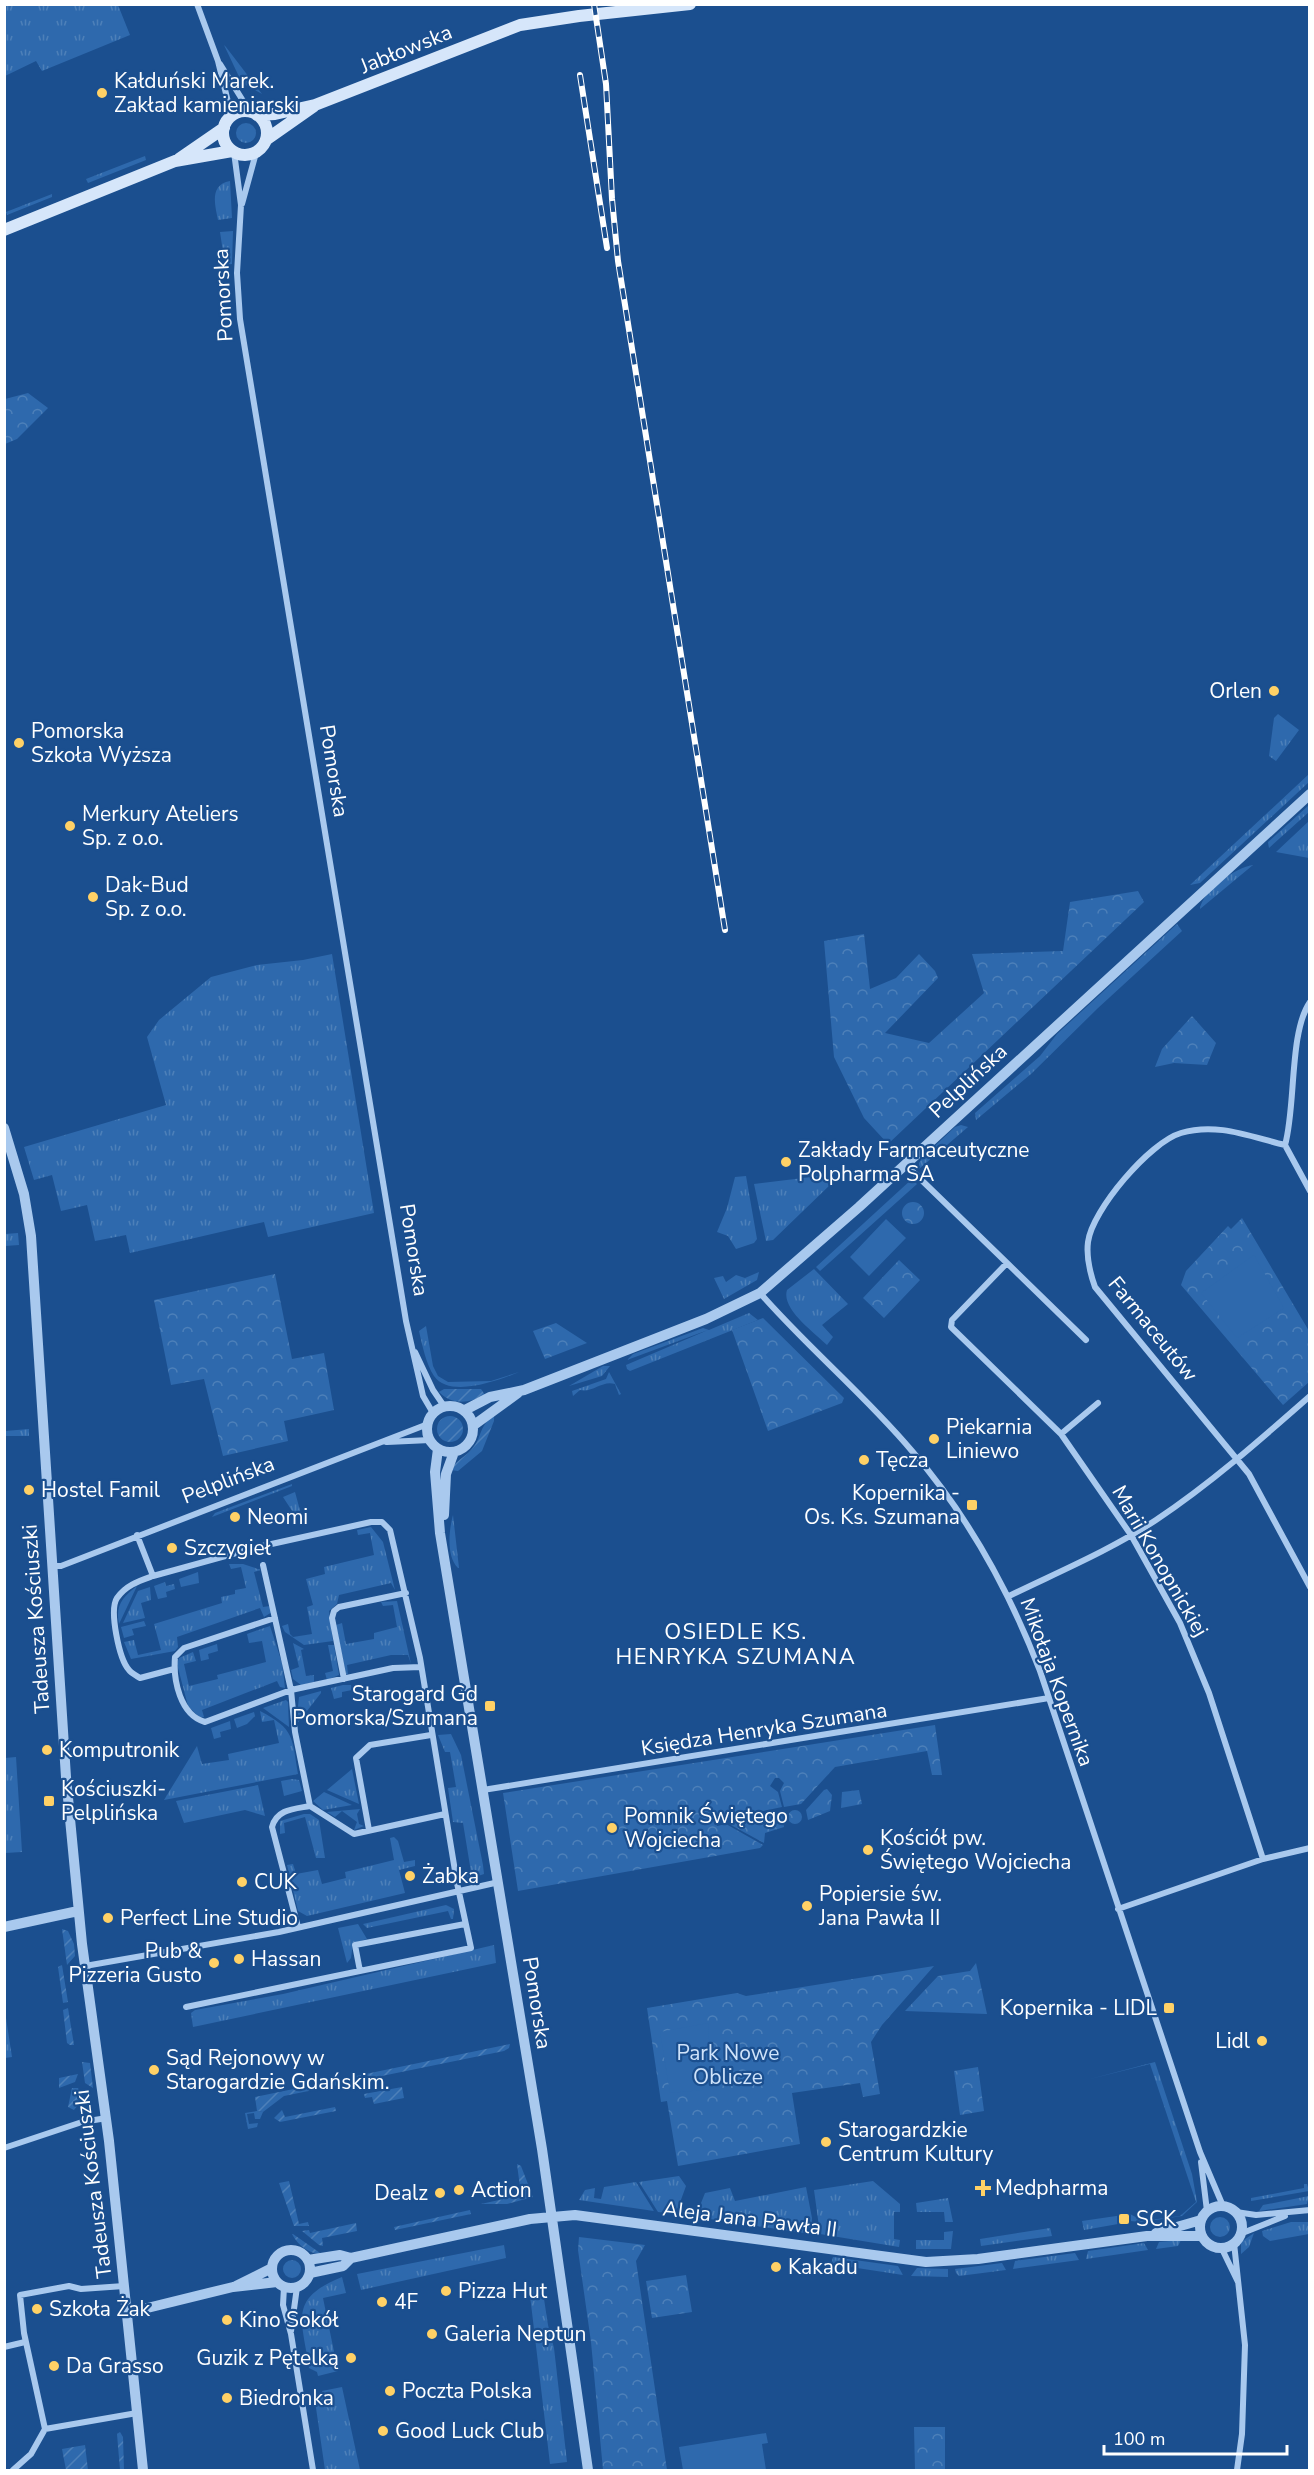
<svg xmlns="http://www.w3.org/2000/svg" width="1314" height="2475" font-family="'Nunito Sans',sans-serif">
	<defs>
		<pattern id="grass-tufts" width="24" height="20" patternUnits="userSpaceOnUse" patternTransform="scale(1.5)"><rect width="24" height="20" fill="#2e69ad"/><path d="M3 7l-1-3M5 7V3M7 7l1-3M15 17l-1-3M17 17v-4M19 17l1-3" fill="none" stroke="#4d80b9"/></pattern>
		<pattern id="forest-crowns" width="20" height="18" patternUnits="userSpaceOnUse" patternTransform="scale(1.5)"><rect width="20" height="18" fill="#2e69ad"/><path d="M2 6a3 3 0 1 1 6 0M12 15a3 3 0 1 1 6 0" fill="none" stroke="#4d80b9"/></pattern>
		<pattern id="garden-furrows" width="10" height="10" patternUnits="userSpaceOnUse" patternTransform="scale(1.5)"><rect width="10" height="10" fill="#2e69ad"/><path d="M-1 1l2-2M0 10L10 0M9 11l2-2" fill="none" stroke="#4d80b9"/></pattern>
	</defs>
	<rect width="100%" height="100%" fill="#1b4f8f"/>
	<path fill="url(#grass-tufts)" d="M5 4 118 5 130 35 42 71 36 61 5 76Z
		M224 45 226 47 262 94 242 83Z
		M236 133a10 10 0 1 1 20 0a10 10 0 1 1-20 0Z
		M145 156 146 160 88 183 86 179Z
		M230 181 232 218 218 220C215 205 209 185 230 181Z
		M52 194V197L7 215 6 212Z
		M233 231 232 264 225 265 220 232Z
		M1278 714 1299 730 1276 761 1269 756 1274 718Z
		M1309 774V782L1200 883 1190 885Z
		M1309 805V812L1269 848 1268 842Z
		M1309 821V858L1276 852Z
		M1253 865 1200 909C1202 891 1236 867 1253 865Z
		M1177 924 1182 931 1098 1008 1031 1074 976 1120 975 1113 1040 1056 1057 1034Z
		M332 954 374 1213 268 1237 264 1222 130 1253 126 1235 95 1241 87 1205 61 1211 52 1175 34 1180 24 1147 166 1105 147 1037 159 1020 211 977 257 965 303 960Z
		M961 1125 968 1127 919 1169V1163L922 1158 955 1127Z
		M828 1175 831 1184 773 1240 766 1241 754 1184Z
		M746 1176 757 1239 754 1243 736 1249 728 1236 717 1232 727 1208 735 1177Z
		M912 1179 917 1184 820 1271 816 1267Z
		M18 1233 19 1245 5 1246V1234Z
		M814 1269 848 1304 822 1325 833 1337 827 1345C814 1332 781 1309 787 1290Z
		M759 1272 757 1280 724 1299 714 1278 723 1276 726 1282 736 1275 745 1278Z
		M749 1313 758 1320 630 1371 627 1369 626 1365 708 1330 627 1360 633 1354 703 1328 709 1330Z
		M426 1326 433 1366 438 1376 448 1382 491 1381 519 1372C500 1380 450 1399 434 1376 426 1364 422 1344 419 1331Z
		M603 1366H610L602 1376 569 1386Z
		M609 1372 621 1394 619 1395 615 1384C602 1380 593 1393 580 1390L573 1396 572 1391 606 1379Z
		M29 1429V1436H5V1431Z
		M292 1484V1486L212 1517 215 1513Z
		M295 1492 301 1514 296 1517 283 1497Z
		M453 1515 459 1568H458C446 1556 449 1530 453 1515Z
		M371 1527 383 1542 395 1590 391 1583 339 1595 337 1604 329 1611 333 1641 304 1645 285 1632 282 1626 288 1624 290 1634 293 1637 312 1634 307 1607 313 1605 306 1579 325 1574 324 1567 374 1555 370 1533 358 1535 357 1530Z
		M229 1564H243L261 1570 254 1572 263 1607 270 1606 272 1612 264 1617 260 1608 177 1637 178 1647 175 1651 131 1659 124 1642 134 1640 138 1655 161 1650 154 1624 222 1603 221 1597 235 1594V1590L246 1588 241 1567 231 1569Z
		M198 1572 199 1583 181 1587 179 1579Z
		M165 1582 166 1586 174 1584 175 1589 166 1592 167 1597 158 1599 154 1586Z
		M137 1586 119 1624C115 1605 123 1597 137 1586Z
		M150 1587 151 1600 141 1603 145 1618 123 1623 138 1591Z
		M397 1601 411 1664 408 1655H391L347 1665 348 1674H346L336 1625 342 1623 346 1644 374 1639V1633L397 1627 393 1605 383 1606 381 1602Z
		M144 1621 146 1626 132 1629 134 1635 124 1638 121 1627Z
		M270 1626 282 1663 285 1688 280 1687 277 1681 202 1710 204 1717 200 1718 188 1706 177 1664 179 1658 193 1652 196 1661 184 1664 189 1686 218 1679 217 1675 266 1662 262 1641 249 1643 247 1634Z
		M293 1643 304 1649 301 1650 306 1676 314 1675V1682L301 1685 293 1679 291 1670 299 1667Z
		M217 1644 218 1651 208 1654 209 1659 201 1661 199 1650Z
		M328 1645H334L339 1675 327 1680 325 1673 333 1671Z
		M343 1685H351L352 1690 342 1692V1697L334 1699 331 1688Z
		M321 1691V1693L296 1725 299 1697Z
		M286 1700 288 1702 289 1727 263 1708Z
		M260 1711C295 1729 292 1738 298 1774L164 1800 197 1746 202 1764 229 1760 228 1754 279 1743 274 1720 262 1722Z
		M254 1712 255 1716 247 1724 237 1728 234 1719Z
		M230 1721 231 1729 220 1732 221 1737 214 1739 211 1728Z
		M451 1734 461 1755 483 1865 484 1874 469 1879 466 1874 471 1872 463 1823 453 1822 448 1788 456 1787 450 1752H445L438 1735Z
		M16 1757 22 1852 5 1853V1758Z
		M352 1769 359 1804 327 1790Z
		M292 1779 299 1780 302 1791 284 1796 281 1781Z
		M258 1785 265 1816 245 1810 184 1823 176 1801Z
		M324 1792 352 1805 323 1810 313 1801Z
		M360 1809 357 1814 359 1824 364 1826 354 1830 357 1822 342 1811 335 1817 327 1812Z
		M304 1814H310L319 1820 325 1858H316L305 1817 284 1823 285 1833 280 1834V1821Z
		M394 1837 398 1841 404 1862 415 1860V1866L399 1870 405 1893 307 1916 298 1911 287 1865 293 1864 296 1874 318 1870 322 1884 346 1878 345 1872 394 1860 390 1838Z
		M446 1905 454 1909 453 1919H451L448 1911 367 1928 363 1924Z
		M358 1924 367 1939 353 1943 351 1958 347 1963 338 1928Z
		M494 1945 496 1963 193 2027 191 2013 195 2010 283 1994Z
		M4 2005 12 2057 5 2058H4Z
		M1155 2062 1192 2174 1197 2202 1182 2216 1142 2222 1118 2220V2224L1084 2230 1082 2221 1130 2214 1143 2221 1180 2216 1196 2202 1150 2064 1090 2079Z
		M257 2111 263 2112 260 2119H255L254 2113 247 2114 249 2124 258 2123 257 2127 248 2129 245 2113Z
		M679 2176 686 2186 678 2208 668 2213 658 2212 639 2182Z
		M873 2181 900 2204V2212H894V2239L900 2240 899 2247 820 2234 814 2190Z
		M636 2182 654 2211 579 2200 585 2190 595 2188 594 2198 601 2199 604 2187Z
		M1304 2184H1307L1309 2191 1251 2201V2198L1304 2188Z
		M806 2187 812 2218 811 2234 703 2218 697 2213 705 2193 730 2188 735 2201Z
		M1309 2196 1307 2204 1259 2211 1263 2205Z
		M948 2198 953 2222H945L944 2212H917L916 2203Z
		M1210 2227a10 10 0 1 1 20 0a10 10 0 1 1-20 0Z
		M1291 2222H1309V2234L1270 2241 1263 2236 1262 2231Z
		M1050 2228 1052 2236 981 2246 980 2239Z
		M953 2231 951 2249H916V2240H944V2232Z
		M1254 2233 1249 2247 1241 2254V2242Z
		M1181 2240 1178 2246 1156 2249 1159 2242Z
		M1144 2243 1148 2250 1086 2259 1088 2251Z
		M504 2245 506 2258 361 2290 357 2274Z
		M1075 2253 1079 2260 1013 2269 1015 2261Z
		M833 2257 898 2266 903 2275 831 2264Z
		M283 2269a9 9 0 1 1 18 0a9 9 0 1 1-18 0Z
		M1002 2263 1006 2270 959 2276 956 2273 955 2269Z
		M917 2268 948 2269V2277L911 2276Z
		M342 2277 346 2293 323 2298 338 2371 318 2376 317 2372 309 2368C302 2319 288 2299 342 2277Z
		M542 2286 548 2325 554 2348 567 2462 550 2464 529 2287Z
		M342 2387 360 2470H325L315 2401 322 2395V2391Z"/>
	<path fill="url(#forest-crowns)" d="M28 393 48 408 17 439 5 444V399Z
		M1138 891 1144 902 888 1144 864 1118 834 1057 824 941 864 934 870 989 896 978 919 954 935 971 938 978 885 1033 929 1043 984 993 972 954 1063 951 1070 902Z
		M1192 1016 1216 1043 1207 1065 1174 1063 1155 1067 1162 1049Z
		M902 1213a11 11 0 1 1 22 0a11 11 0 1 1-22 0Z
		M1242 1218 1309 1331V1382L1283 1405 1181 1285 1186 1271 1228 1226 1231 1229Z
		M899 1260 920 1280 884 1318 863 1298Z
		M275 1274 292 1359 324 1353 334 1410 284 1421 288 1441 223 1456 204 1379 171 1385 154 1300Z
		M763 1318 844 1398 842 1403 768 1431 732 1330Z
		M556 1323 587 1343 545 1359 533 1331Z
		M935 1725 942 1775H932L927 1751 835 1767 801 1804 784 1807 780 1791 784 1783 779 1778H775L770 1786 778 1792 782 1807 716 1821 717 1826 726 1824 763 1845 760 1848 518 1891 503 1793Z
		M827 1789 832 1795 830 1811 808 1820 806 1810 824 1790Z
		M859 1790 862 1804 841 1808 842 1792Z
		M788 1817a7 7 0 1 1 14 0a7 7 0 1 1-14 0Z
		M778 1814 782 1815 784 1827 765 1833 764 1843 729 1824Z
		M976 1963 987 2014 905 2011 938 1976 970 1971Z
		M934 1966 882 2025 871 2042 880 2094 863 2097 860 2083 792 2093 800 2144 678 2166 667 2101 661 2102 647 2008 737 1993 746 1996Z
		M978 2067 984 2111 960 2115 954 2071Z
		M579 2237 645 2245 636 2261 667 2470H603L591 2342 578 2250Z
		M686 2275 692 2312 652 2318 646 2281Z
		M914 2427H945V2470H915Z"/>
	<path fill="url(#garden-furrows)" d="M444 1389H481L485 1395C469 1403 453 1406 439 1392Z
		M494 1414V1421L482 1451 458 1471 451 1470C456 1460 464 1458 471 1450 483 1437 477 1429 494 1414Z
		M437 1429a13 13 0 1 1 26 0a13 13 0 1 1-26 0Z
		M62 1929 68 1931 74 1944 75 1956 67 1965Z
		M62 1965 68 2002 63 2003 58 1967Z
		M68 2008 74 2045H70L67 2043 63 2010Z
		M510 2044 509 2048 504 2051 284 2096 263 2112 257 2111 255 2097Z
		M82 2062 90 2063 93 2088 85 2083Z
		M78 2074 75 2082 59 2088V2078Z
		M402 2087 404 2098 374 2104 372 2097 365 2098 364 2094Z
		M72 2088H78C82 2096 80 2103 74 2110L68 2107Z
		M335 2107 336 2111 280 2122 274 2118 282 2110 285 2117Z
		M517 2164 521 2166 533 2197 507 2204H481L521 2195Z
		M289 2181 299 2224 308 2222 309 2226H294L279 2183Z
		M470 2210 471 2214 395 2230 394 2227Z
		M356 2223 357 2231 322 2238 323 2246 319 2245 302 2231 309 2230 310 2233Z
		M292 2234H293L323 2255C310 2254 298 2246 292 2234Z
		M120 2432 123 2437 124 2470H120L117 2434Z
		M85 2445 88 2470H66L62 2449Z"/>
	<path fill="#2e69ad" d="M886 1219 906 1238 869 1276 850 1257Z
		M1254 1255 1284 1308 1237 1338 1201 1293Z
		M708 2023 711 2070 702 2090 670 2093 660 2032Z
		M766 2433 768 2443 762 2444 766 2470H683L679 2447Z"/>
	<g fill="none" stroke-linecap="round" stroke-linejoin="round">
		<path stroke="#a9c9ee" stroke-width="6" d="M197 4 218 61 229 106V119
			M220 64 250 112
			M234 152 241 205 237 273 240 319 406 1321 423 1396 433 1413
			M242 204 256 153
			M1285 1145C1296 1107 1289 1032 1310 1002
			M906 1165 1007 1263 952 1320 951 1327 1061 1434 1131 1535 1180 1623 1209 1693 1263 1859
			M1310 1191 1285 1145C1251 1137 1217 1122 1181 1133 1150 1142 1092 1210 1088 1242 1086 1258 1090 1273 1095 1287L1249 1474 1310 1587
			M1007 1263 1086 1340
			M760 1293C808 1348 865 1395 912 1451 969 1517 1009 1590 1040 1671L1200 2152 1223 2206
			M415 1352 433 1390 444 1406
			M1061 1434 1098 1403
			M387 1442 430 1440
			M137 1535 153 1576 258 1547 371 1522H382L390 1530 420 1658 457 1883 471 1948 186 2007
			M263 1565 291 1690 393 1668 421 1667
			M53 1566H61L428 1424
			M153 1576C139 1581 126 1585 117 1598 109 1610 119 1659 129 1670 131 1673 137 1676 140 1678L174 1669
			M1009 1596C1058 1572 1109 1551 1156 1520 1210 1484 1260 1440 1310 1396
			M275 1618 184 1648 175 1657C173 1680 180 1715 205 1722L291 1690 295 1732 310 1806
			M344 1679 332 1618 334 1611 339 1607 406 1593
			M483 1790 1049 1698
			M369 1830 356 1758 370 1745 431 1735
			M1118 1909 1263 1859 1310 1848
			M298 1927 272 1827C277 1809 294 1809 310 1806L354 1834 445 1814
			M85 1966 279 1932 499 1882
			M360 1971 355 1945 465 1924
			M4 2148 82 2122 107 2118
			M1201 2162 1207 2211
			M1236 2212 1256 2215 1310 2210
			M1240 2234 1285 2216
			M1234 2243 1245 2345 1242 2434 1237 2470
			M1221 2247 1238 2282
			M284 2287 283 2305 291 2334 313 2470
			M291 2331 297 2287
			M4 2347 25 2342
			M45 2429 24 2333 20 2295 69 2286 81 2289 124 2286
			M45 2429 137 2413
			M13 2470 31 2454 45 2429"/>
		<path stroke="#a9c9ee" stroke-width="10" d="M4 1128 24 1194 31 1236 66 1777 82 1944 109 2141 143 2470
			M427 1429a23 23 0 1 1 46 0a23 23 0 1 1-46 0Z
			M465 1410 490 1397 524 1390 706 1319 760 1293 859 1207 1310 794
			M474 1425 518 1393
			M438 1449 435 1472 440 1533 542 2149 588 2470
			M444 1515 446 1474 454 1452
			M4 1927 78 1911
			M1200 2227a21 21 0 1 1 42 0a21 21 0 1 1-42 0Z
			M1156 2233 1201 2220
			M272 2269a19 19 0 1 1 38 0a19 19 0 1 1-38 0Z
			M308 2260 340 2255 351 2258 530 2219 575 2215 926 2262 978 2259 1147 2236H1202
			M310 2273 343 2266 351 2258
			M236 2286 272 2268
			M127 2313 233 2287 277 2282"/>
		<path stroke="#d6e6fa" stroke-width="12" d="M223 133a22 22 0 1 1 44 0a22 22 0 1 1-44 0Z
			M257 115 275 114 315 105 520 25 579 16 690 4
			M267 139 314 106
			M179 159 224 128
			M4 230 175 161 232 151"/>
		<g stroke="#fff" stroke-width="6">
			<path id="rail" d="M594 4 606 84 612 199 618 261 725 930
				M580 75 607 248"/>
		</g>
		<use href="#rail" stroke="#1b4f8f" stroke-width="4" stroke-dasharray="11" stroke-linecap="butt"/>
	</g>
	<g fill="#ffd166" stroke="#1b4f8f" stroke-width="2">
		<circle cx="102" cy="93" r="6"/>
		<circle cx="1274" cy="691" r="6"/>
		<circle cx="19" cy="743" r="6"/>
		<circle cx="70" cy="826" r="6"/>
		<circle cx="93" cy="897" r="6"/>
		<circle cx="786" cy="1162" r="6"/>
		<circle cx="934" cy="1439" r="6"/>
		<circle cx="864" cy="1460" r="6"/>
		<circle cx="29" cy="1490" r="6"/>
		<rect x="966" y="1499" width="12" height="12" rx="3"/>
		<circle cx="235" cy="1517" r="6"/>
		<circle cx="172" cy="1548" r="6"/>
		<rect x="484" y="1700" width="12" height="12" rx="3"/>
		<circle cx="47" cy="1750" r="6"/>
		<rect x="43" y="1795" width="12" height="12" rx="3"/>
		<circle cx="612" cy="1828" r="6"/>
		<circle cx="868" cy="1850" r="6"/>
		<circle cx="410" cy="1876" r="6"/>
		<circle cx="242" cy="1882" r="6"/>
		<circle cx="807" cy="1906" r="6"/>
		<circle cx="108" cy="1918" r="6"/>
		<circle cx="239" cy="1959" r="6"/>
		<circle cx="214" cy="1963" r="6"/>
		<rect x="1163" y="2002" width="12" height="12" rx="3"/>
		<circle cx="1262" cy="2041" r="6"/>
		<circle cx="154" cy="2070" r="6"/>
		<circle cx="826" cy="2142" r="6"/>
		<path d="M980 2179h6v6h6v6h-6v6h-6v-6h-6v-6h6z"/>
		<circle cx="459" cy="2190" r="6"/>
		<circle cx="440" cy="2193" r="6"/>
		<rect x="1118" y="2213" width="12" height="12" rx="3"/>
		<circle cx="776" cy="2267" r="6"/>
		<circle cx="446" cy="2291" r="6"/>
		<circle cx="382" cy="2302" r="6"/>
		<circle cx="37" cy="2309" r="6"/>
		<circle cx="227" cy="2320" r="6"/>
		<circle cx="432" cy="2334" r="6"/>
		<circle cx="351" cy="2358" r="6"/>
		<circle cx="54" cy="2366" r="6"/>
		<circle cx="390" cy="2391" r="6"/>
		<circle cx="227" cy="2398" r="6"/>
		<circle cx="383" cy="2431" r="6"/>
	</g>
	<g text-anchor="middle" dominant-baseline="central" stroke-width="4.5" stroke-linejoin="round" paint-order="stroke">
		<g font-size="21" fill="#fff" stroke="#1b4f8f">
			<text transform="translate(406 49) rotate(-22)">Jabłowska</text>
			<text transform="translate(223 295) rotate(-93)">Pomorska</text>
			<text transform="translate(334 771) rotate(81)">Pomorska</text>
			<text transform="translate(968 1081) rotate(-43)">Pelplińska</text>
			<text transform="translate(414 1250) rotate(81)">Pomorska</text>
			<text transform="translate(1153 1329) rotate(51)">Farmaceutów</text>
			<text transform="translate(228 1480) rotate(-21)">Pelplińska</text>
			<text transform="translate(1160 1561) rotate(60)">Marii Konopnickiej</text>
			<text transform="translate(36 1619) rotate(-94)">Tadeusza Kościuszki</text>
			<text transform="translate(1057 1682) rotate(70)">Mikołaja Kopernika</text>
			<text transform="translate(764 1729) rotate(-9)">Księdza Henryka Szumana</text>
			<text transform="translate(537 2003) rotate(81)">Pomorska</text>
			<text transform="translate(93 2184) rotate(-97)">Tadeusza Kościuszki</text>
			<text transform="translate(750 2219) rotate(7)">Aleja Jana Pawła II</text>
		</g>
		<g font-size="21" fill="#fff" stroke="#1b4f8f" text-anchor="start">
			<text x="114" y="81">Kałduński Marek.<tspan x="114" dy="24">Zakład kamieniarski</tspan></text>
			<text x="1262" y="691" text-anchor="end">Orlen</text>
			<text x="31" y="731">Pomorska<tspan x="31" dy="24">Szkoła Wyższa</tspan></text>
			<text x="82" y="814">Merkury Ateliers<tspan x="82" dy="24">Sp. z o.o.</tspan></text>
			<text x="105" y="885">Dak-Bud<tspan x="105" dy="24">Sp. z o.o.</tspan></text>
			<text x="798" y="1150">Zakłady Farmaceutyczne<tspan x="798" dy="24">Polpharma SA</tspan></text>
			<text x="946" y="1427">Piekarnia<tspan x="946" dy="24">Liniewo</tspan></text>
			<text x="876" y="1460">Tęcza</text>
			<text x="41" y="1490">Hostel Famil</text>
			<text x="960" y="1493" text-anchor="end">Kopernika -<tspan x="960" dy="24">Os. Ks. Szumana</tspan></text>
			<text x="247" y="1517">Neomi</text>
			<text x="184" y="1548">Szczygieł</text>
			<text x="478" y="1694" text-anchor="end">Starogard Gd<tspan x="478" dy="24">Pomorska/Szumana</tspan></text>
			<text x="59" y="1750">Komputronik</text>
			<text x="61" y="1789">Kościuszki-<tspan x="61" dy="24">Pelplińska</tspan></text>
			<text x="624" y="1816">Pomnik Świętego<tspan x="624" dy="24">Wojciecha</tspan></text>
			<text x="880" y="1838">Kościół pw.<tspan x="880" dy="24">Świętego Wojciecha</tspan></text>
			<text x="422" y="1876">Żabka</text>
			<text x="254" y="1882">CUK</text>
			<text x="819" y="1894">Popiersie św.<tspan x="819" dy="24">Jana Pawła II</tspan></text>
			<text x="120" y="1918">Perfect Line Studio</text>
			<text x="202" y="1951" text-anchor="end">Pub &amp;<tspan x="202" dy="24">Pizzeria Gusto</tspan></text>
			<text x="251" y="1959">Hassan</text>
			<text x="1157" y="2008" text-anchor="end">Kopernika - LIDL</text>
			<text x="1250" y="2041" text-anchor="end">Lidl</text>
			<text x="166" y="2058">Sąd Rejonowy w<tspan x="166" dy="24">Starogardzie Gdańskim.</tspan></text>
			<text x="838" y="2130">Starogardzkie<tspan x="838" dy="24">Centrum Kultury</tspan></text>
			<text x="995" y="2188">Medpharma</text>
			<text x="471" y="2190">Action</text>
			<text x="428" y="2193" text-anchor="end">Dealz</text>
			<text x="1136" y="2219">SCK</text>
			<text x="788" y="2267">Kakadu</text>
			<text x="458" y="2291">Pizza Hut</text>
			<text x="394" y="2302">4F</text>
			<text x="49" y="2309">Szkoła Żak</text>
			<text x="239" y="2320">Kino Sokół</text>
			<text x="444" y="2334">Galeria Neptun</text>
			<text x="339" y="2358" text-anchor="end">Guzik z Pętelką</text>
			<text x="66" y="2366">Da Grasso</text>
			<text x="402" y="2391">Poczta Polska</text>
			<text x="239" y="2398">Biedronka</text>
			<text x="395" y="2431">Good Luck Club</text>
		</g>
		<g font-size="21" fill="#cfe3fa" stroke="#1b4f8f">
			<text x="728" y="2053">Park Nowe<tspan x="728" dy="24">Oblicze</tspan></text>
		</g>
		<g font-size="22" letter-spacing="1.5" fill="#fff" stroke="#1b4f8f">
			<text x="736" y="1632">OSIEDLE KS.<tspan x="736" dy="25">HENRYKA SZUMANA</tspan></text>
		</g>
	</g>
	<rect width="1314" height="2475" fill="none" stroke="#ffffff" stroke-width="12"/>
	<path d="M1104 2445v9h183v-9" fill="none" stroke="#ffffff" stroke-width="3"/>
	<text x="1113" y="2445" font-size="18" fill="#ffffff" stroke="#1b4f8f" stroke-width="4.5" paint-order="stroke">100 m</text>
</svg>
